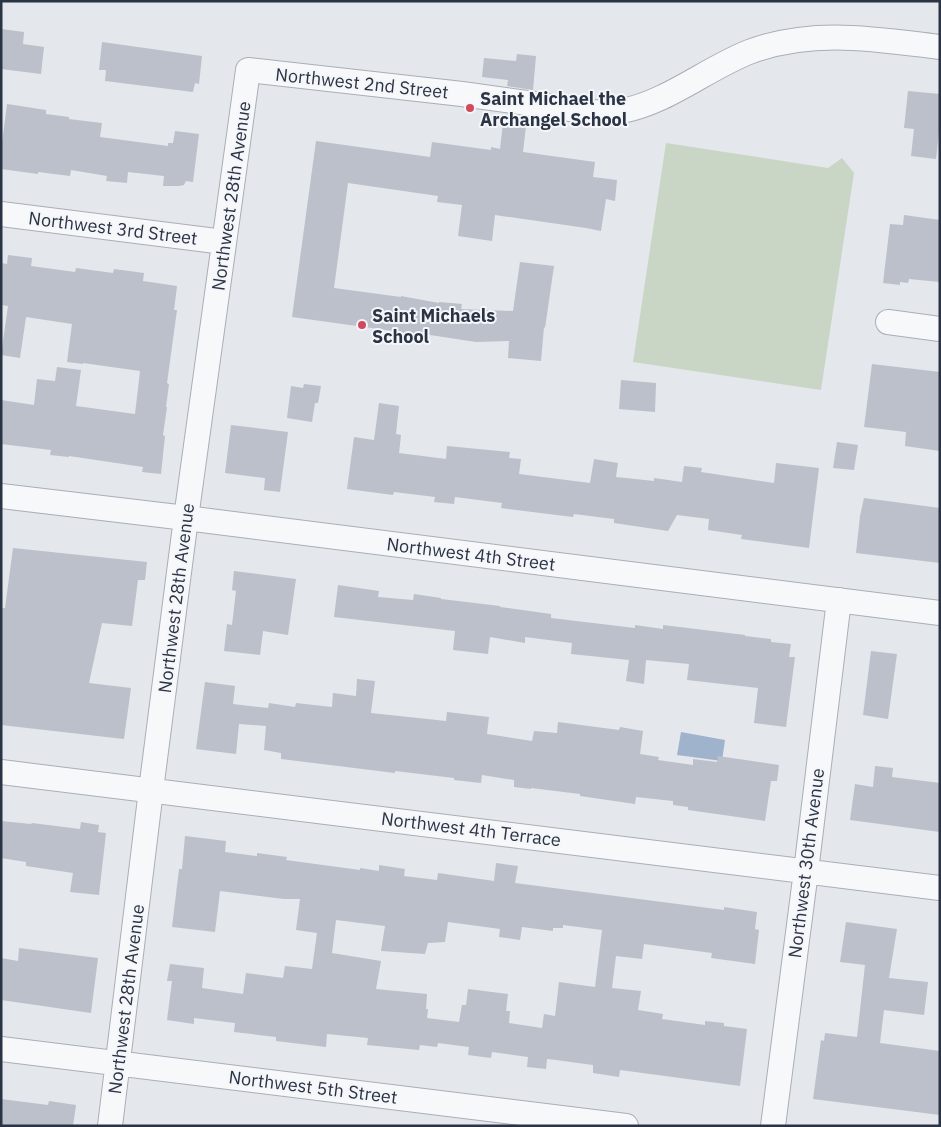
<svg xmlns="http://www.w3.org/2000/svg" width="941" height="1127" font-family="'IBM Plex Sans',sans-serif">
	<rect width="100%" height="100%" fill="#e4e7ec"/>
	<path fill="#c9d6c5" d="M666 143 828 168 842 158 854 173 821 390 633 362Z"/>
	<path fill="#9fb4cc" d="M681 732 725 740 722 761 677 755Z"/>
	<path fill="#bbc0ca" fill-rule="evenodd" d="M1 29 24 32 23 44 44 47 41 74 1 69Z
		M102 42 202 56 199 84 195 83 193 92 105 81 106 70H99Z
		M517 54 536 56 533 90 507 86 508 80 482 77 484 58 516 61Z
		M908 91 940 94V123L936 159 911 156 914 129 904 128Z
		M7 104 46 110V114L69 117V119L102 123 100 137 168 146V143H173L175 131 199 134 193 182 186 181 184 185 179 186H163L164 176 128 172 127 183 106 181 107 176 71 170 70 176 38 172V174L1 169V151Z
		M504 114 527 117 523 152 595 162 593 177 617 180 615 201 606 199 601 231 586 228 495 215 492 241 458 236 462 205 437 202 438 196 348 183 334 288 401 297V296L439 303V302L462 304 461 309 513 311 520 262 554 266 545 328 544 327 541 361 508 358 509 341 476 342 417 333V336L393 331 292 317 316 141 430 157 432 142 491 150V147L500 149Z
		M904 215 940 220V282L909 279 908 283 900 282V285L883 283 890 224 903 225Z
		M8 255 32 258 31 266 75 272 76 268 113 273 114 269 144 273 143 281 177 286 174 310H177L167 383 169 384 166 407H167L163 435 165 436 161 474 142 472 143 467 69 456V457L50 455 51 450 1 444V400L34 405 37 379 55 381 57 367 81 370 76 406 135 414 140 371 83 363V364L67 362 72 324 26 317 20 358 1 355 8 306 1 305V263L7 264Z
		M872 364 940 372V451L905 446 906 432 864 427Z
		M621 380 656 383 655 412 619 409Z
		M304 384 321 386 318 403H315L312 422 287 418 291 386 303 388Z
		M379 403 399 406 396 434 401 435 399 453 446 459 447 446 510 452 509 458 521 459 519 474 590 483 594 459 618 463 616 477 654 481V478L682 482 684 466 702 468 701 472 774 483 776 463 819 468 809 548 741 539 742 535 708 530 709 519 677 515 668 531 614 523V519L574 514 573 517 501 508 502 503 455 497 454 504 434 502 435 497 394 492 393 495 347 489 354 437 374 440Z
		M231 425 288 432 280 492 264 490 265 478 225 473Z
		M837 442 858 445 854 470 833 468Z
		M864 498 940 508V563L856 553 860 516Z
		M13 548 147 562 145 580H138L132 626 102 623 89 683 131 688 124 739 1 725V608H5Z
		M234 571 296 579 288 635 263 631 260 655 224 651 227 624 232 625 236 591 232 590Z
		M338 585 379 591 378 597 413 600 414 594 441 598V599L500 606V607L551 614V618L635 628V625L663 629V625L745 635V636L771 639V642L791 644 789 657H795L786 727 754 723 758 688 687 680 689 664 646 660 644 684 626 681 629 660 571 654 572 643 525 637V643L490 637 488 654 453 650 455 631 334 617Z
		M871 651 897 654 888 719 863 715Z
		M357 679 375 681 371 713 446 721 447 712 489 717 487 734 532 741 534 731 557 733 558 722 619 730 620 727 643 731 640 754 659 757 658 760 693 765V759L717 762 718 756 779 765 777 781H771L765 821 688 810V807L673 805V801L636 797 635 804 580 796V794L531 788V789L514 787V780L482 775 481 783 454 780V778L395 771V773L281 759V753L264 750 266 726 239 724 236 754 196 749 205 682 235 686 233 704 268 708 269 703 295 707 296 703 332 707 333 693 356 696Z
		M875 766 893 768 892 777 940 783V832L850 820 855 784 873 787Z
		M1 821 31 824 32 823 80 829 81 822 99 825 98 832 106 833 99 895 70 892 73 873 26 866V862L1 858Z
		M185 836 226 841 225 852 257 856V853L287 857 286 860 360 870V868L379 871V865L405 869 404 876 437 880 438 873 494 881 496 863 518 866 515 883 724 910V907L757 912 755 929 759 930 755 964 711 958 712 953 644 944 642 959 616 956 612 988 641 991 638 1010 663 1014 662 1019 705 1025V1021L724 1023V1026L747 1029 740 1086 620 1070 619 1077 593 1073V1065L556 1060 547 1059 546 1069 527 1067 528 1057 492 1052 491 1058 468 1055 469 1047 438 1043 437 1047 420 1045 419 1050 367 1045 368 1038 327 1034 326 1047 276 1041V1037L234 1032 235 1023 194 1018V1024L167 1020 172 981H167L170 964 204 968 202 988 243 994 246 973 283 978 285 966 312 969 317 933 296 930 300 899H284L220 891 215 932 172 927 179 869H182ZM336 920 385 926 381 951 425 954 428 943 445 942 448 922 500 929 499 937 520 940 522 927 553 931V928H563V925L602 930 595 987 559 982 555 1016 544 1014 542 1028 509 1023 510 1011H506L508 994 468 989 466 1005H462L459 1022 427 1018 428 1009H426L427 994 376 989 381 961 332 953Z
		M846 922 897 929 889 978 928 982 924 1015 884 1010 880 1043 940 1051V1115L813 1099 821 1040 824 1041 825 1033 857 1037 865 965 840 962Z
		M19 948 98 958 91 1013 1 1000V958L18 961Z
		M1 1099 48 1105 49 1101 76 1105 73 1126H1Z"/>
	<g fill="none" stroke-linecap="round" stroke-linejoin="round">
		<g stroke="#a9aeb7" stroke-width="26">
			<path id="street" d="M1 214 224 242
				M888 322 940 329
				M1 496 186 518 940 613
				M1 772 940 888
				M1 1049 626 1126
				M110 1126 151 790 186 518 248 70 462 94 592 112C602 113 612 113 622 111 668 102 706 69 749 52 812 28 875 39 940 47
				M773 1126 806 871 839 600"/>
		</g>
		<use href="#street" stroke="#f7f8fa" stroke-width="24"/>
	</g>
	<g fill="#d1495b" stroke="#f4f6f9" stroke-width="2">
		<circle cx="470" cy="108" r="5"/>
		<circle cx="362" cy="325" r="5"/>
	</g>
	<g text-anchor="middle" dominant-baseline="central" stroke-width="4" stroke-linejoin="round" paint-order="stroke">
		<g font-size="18" fill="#2b3445" stroke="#f4f6f9">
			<text transform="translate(362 83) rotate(6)">Northwest 2nd Street</text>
			<text transform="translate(231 196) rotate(-82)">Northwest 28th Avenue</text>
			<text transform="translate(113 228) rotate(7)">Northwest 3rd Street</text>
			<text transform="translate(471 554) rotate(7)">Northwest 4th Street</text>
			<text transform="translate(176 598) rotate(-83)">Northwest 28th Avenue</text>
			<text transform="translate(471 829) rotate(7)">Northwest 4th Terrace</text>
			<text transform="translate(806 863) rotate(-83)">Northwest 30th Avenue</text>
			<text transform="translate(126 999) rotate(-83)">Northwest 28th Avenue</text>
			<text transform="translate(313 1087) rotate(7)">Northwest 5th Street</text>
		</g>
		<g font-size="18" font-weight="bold" fill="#2b3445" stroke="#f4f6f9" text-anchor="start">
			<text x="480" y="98">Saint Michael the<tspan x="480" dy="21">Archangel School</tspan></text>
			<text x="372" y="315">Saint Michaels<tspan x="372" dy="21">School</tspan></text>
		</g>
	</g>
	<rect width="941" height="1127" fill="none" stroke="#2b3445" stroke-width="5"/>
</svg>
